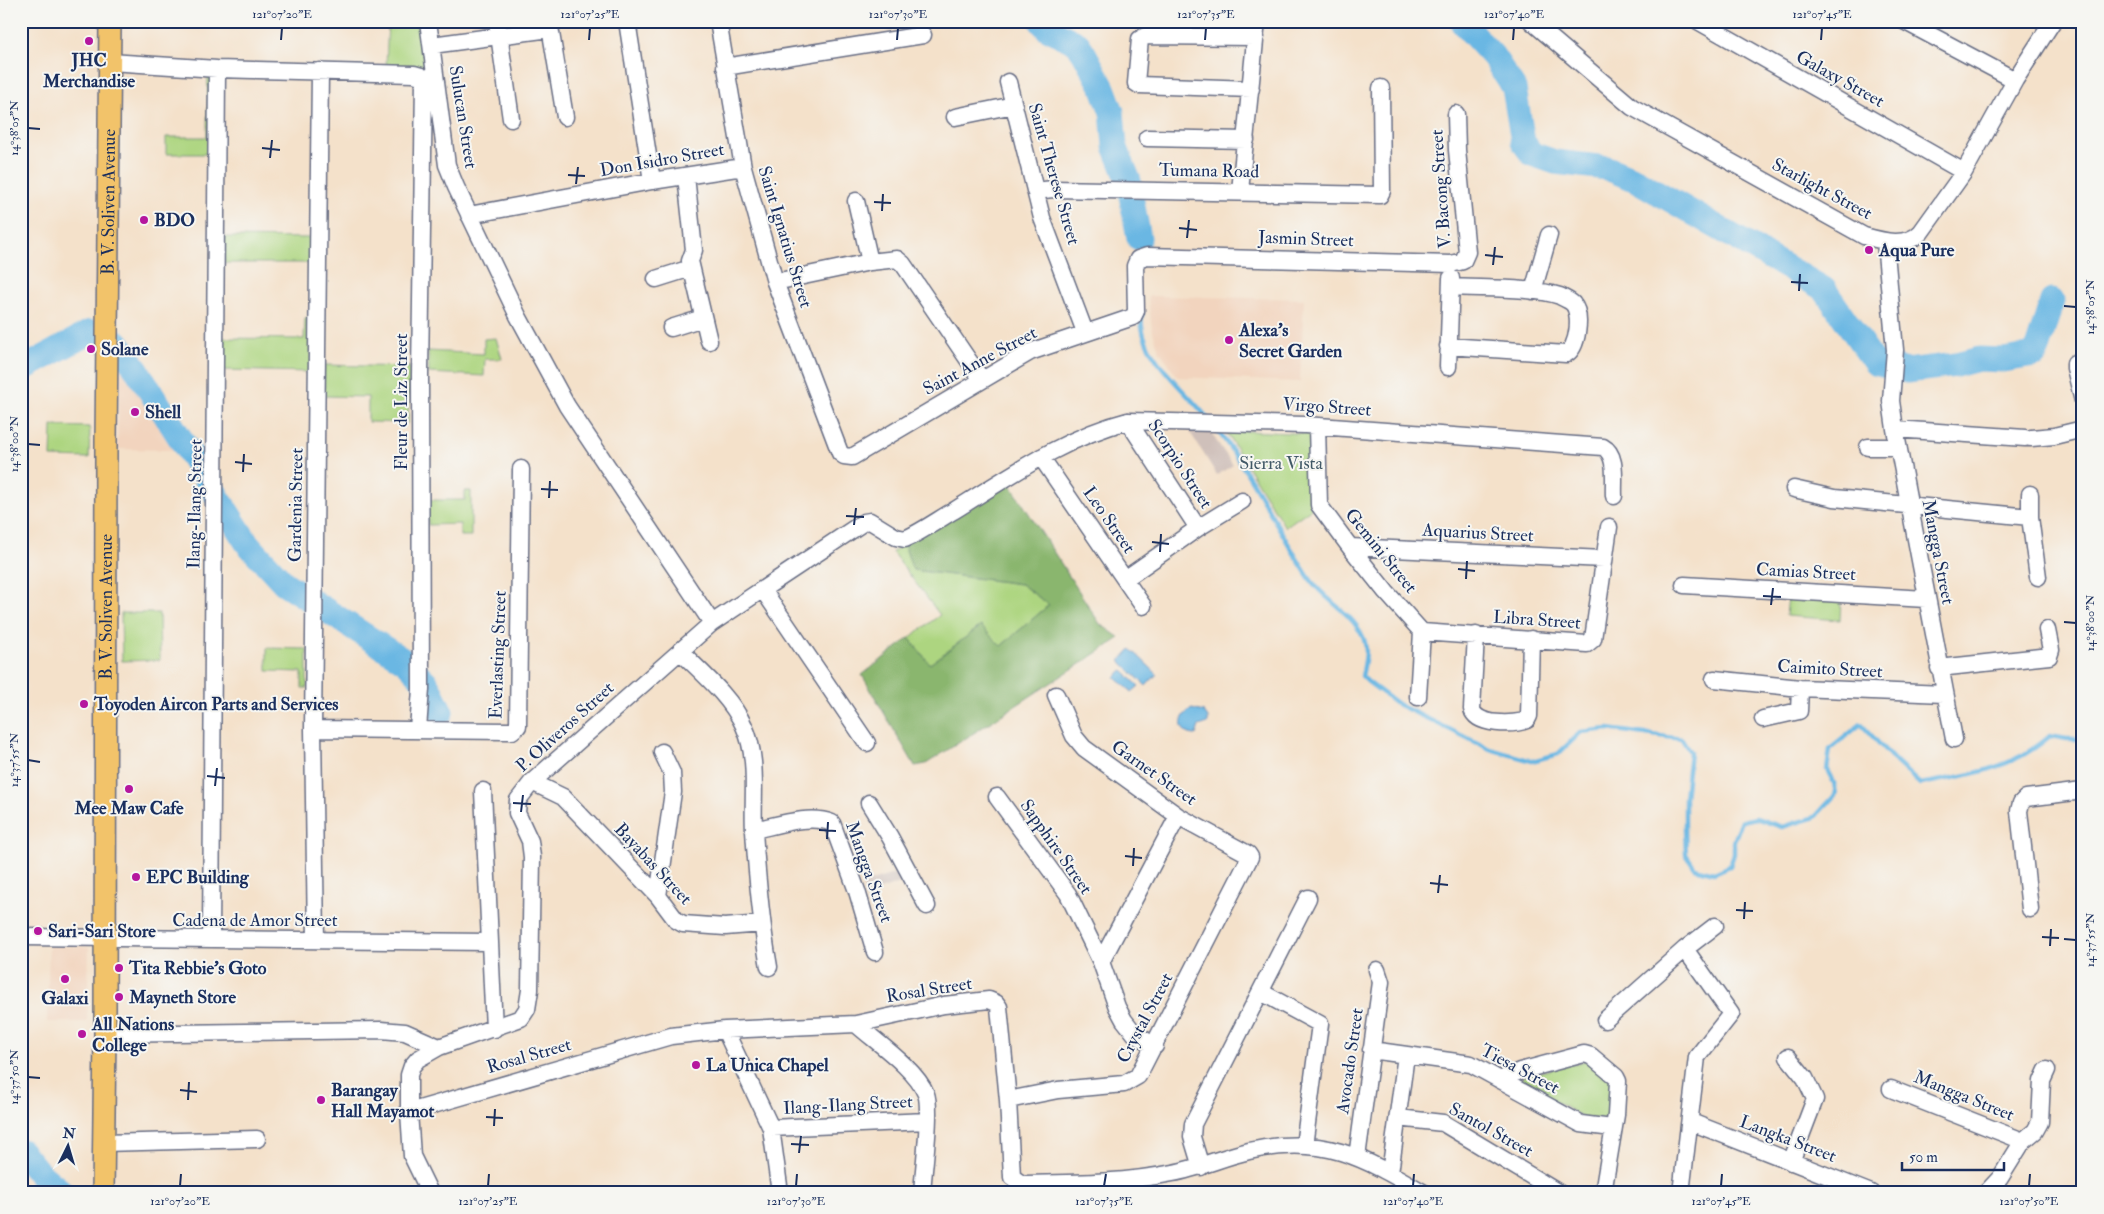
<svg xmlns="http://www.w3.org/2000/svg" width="2104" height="1214" font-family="'IM FELL Double Pica',serif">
	<rect width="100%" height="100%" fill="#f6f6f2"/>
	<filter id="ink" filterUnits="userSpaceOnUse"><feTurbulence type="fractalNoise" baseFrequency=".02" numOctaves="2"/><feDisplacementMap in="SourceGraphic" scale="10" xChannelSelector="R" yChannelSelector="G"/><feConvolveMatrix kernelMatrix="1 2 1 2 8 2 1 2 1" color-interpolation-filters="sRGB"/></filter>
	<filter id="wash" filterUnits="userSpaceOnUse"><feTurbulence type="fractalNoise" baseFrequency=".0096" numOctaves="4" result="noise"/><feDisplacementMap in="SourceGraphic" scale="20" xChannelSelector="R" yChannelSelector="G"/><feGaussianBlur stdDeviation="1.12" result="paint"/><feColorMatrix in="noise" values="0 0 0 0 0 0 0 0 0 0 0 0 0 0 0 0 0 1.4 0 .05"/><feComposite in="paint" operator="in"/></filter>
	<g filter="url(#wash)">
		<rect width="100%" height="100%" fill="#f4e1ca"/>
		<path fill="#f2d4be" d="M1148 296 1304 299 1300 382 1178 377 1159 350 1152 329Z
			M121 355 174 450 117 449Z
			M49 946 89 947 87 1022H47Z"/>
		<path fill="#cfc0ba" d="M1188 429 1209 430 1233 465 1217 475Z
			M903 871 908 880 866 895 862 884Z"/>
		<path fill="#add580" stroke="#64826f" d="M388 21H420L429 69 421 71 418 66H386Z
			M208 72 211 73 212 171H208V154H166V137H207Z
			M224 237 312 238V263H224Z
			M305 318H311V372L222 370V338L304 339Z
			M496 338 502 359H485L484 376 429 373 428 351 484 354V339Z
			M324 365 410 367 408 423 368 422V397L324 396Z
			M52 426 90 427 89 458 51 457Z
			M1225 430 1312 434 1310 501 1312 508 1285 527Z
			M465 491H471V536H460V524L428 525V500H465Z
			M904 544 913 570 1021 584 1049 605 1001 646 981 626 930 664 909 638 940 615 892 552Z
			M1788 596 1841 600 1840 620 1786 616Z
			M121 613H159L160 660 122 661Z
			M267 648 307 649V688H302V672L267 671Z
			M1588 1060 1615 1083 1609 1121 1583 1117 1518 1081 1524 1076Z"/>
		<path fill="#8ab66e" stroke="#527266" d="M1008 481 1100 624 1120 638 926 764 915 766 862 675 909 638 930 664 981 626 1001 646 1049 605 1021 584 913 570 904 544Z"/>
		<path fill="#6ab7e3" stroke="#4273a0" d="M1131 649 1157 674 1146 686 1120 661Z
			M1122 670 1139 686 1132 692 1115 677Z
			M1192 709 1204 712 1208 718V723L1199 726 1196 735C1178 735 1177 716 1192 709Z"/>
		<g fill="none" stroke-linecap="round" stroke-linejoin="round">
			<path stroke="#6ab7e3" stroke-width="4.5" d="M1139 238 1142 254
				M1142 312C1142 317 1141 323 1142 327 1147 362 1188 392 1208 419
				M1215 427C1252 474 1277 529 1310 579 1324 600 1351 612 1362 635 1369 647 1365 662 1362 676L1368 682 1399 705 1490 749 1532 761 1558 754 1581 732 1608 729 1682 739 1690 752 1685 798V829L1686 854 1695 868 1714 873 1730 866 1734 854V841L1742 821 1756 818 1782 827 1815 817 1836 794 1834 783 1827 770 1830 749 1861 724 1896 762 1920 784C1969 775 2011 770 2050 736L2067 739H2083"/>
			<path stroke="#6ab7e3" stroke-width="25" d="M1041 21 1047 28 1078 44 1084 53 1103 88 1112 112 1115 146 1129 181
				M1461 21 1493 56 1514 88 1523 142 1532 154 1555 162 1607 168 1636 180 1824 289 1875 363 1907 371 1956 365 1979 359 2003 360 2035 355 2052 301
				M1131 196 1139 238
				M21 370 90 332 117 342 131 361 247 543 284 583 406 662 426 682 441 712
				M21 1151 40 1174 63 1193"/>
		</g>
	</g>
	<g filter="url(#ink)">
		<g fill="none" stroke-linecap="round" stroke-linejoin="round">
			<g stroke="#676d84" stroke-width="19">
				<path id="minor" d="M428 21 447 165 456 187 518 316 567 406 712 623
					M497 21 511 119
					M549 21 565 117
					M627 21 652 181
					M718 21 743 167 775 282 840 453 844 456 852 457 1030 352 1133 317 1136 311 1135 266 1138 259 1147 256 1451 264 1463 261 1467 252 1457 150 1456 114
					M1531 21 1632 107 1864 236C1882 241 1906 248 1921 232L1964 172 2015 80 2053 21
					M1698 21 1964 172
					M1904 21 2015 80
					M432 45 550 29
					M110 62 217 69 414 74 421 76 424 79 420 375 421 689 418 729
					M725 67 923 35
					M1008 82 1042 218 1085 332
					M1251 89 1139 85 1136 83 1140 39 1145 36 1256 37
					M955 117 1014 105
					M1147 138 1246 140
					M686 176 694 250 690 261 709 341
					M1035 191 1053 189 1380 195 1382 191 1381 88
					M1240 191 1257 21
					M856 201 870 262
					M469 215 652 181 743 167
					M1885 242 1895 350 1891 401 1895 429 1954 739
					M656 279 691 268
					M775 282 870 262 897 259 903 264 982 380
					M1533 291 1549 235
					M671 328 703 318
					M1448 346 1566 354C1578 348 1582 314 1573 304 1571 301 1563 298 1560 296 1534 287 1480 289 1451 287
					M2083 361 2075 363V368L2083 401
					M1448 367 1451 278
					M1128 421 1198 528
					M1317 426 1319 505 1350 547 1386 592 1422 632 1418 697
					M1895 429 2025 438
					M2031 438 2054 436 2083 429
					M1868 447H1898
					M1041 457 1143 606
					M1794 489 1834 498 2030 517V494
					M2030 517 2038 577
					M1350 547 1604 559
					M1125 579 1198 528 1242 501
					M1684 585 1926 599
					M763 590 867 743
					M1422 632 1587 644 1593 639 1609 527
					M1476 635 1472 709C1476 726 1514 725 1527 720L1529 716 1531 639
					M680 651C702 673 731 697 744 726 759 758 752 797 754 831 757 877 761 922 769 967
					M1939 668 2049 656 2051 650 2047 630
					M1714 679 1800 688 1944 694
					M1763 719 1799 711 1800 688
					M313 729 507 731H512L518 726 521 469
					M532 782 563 797 658 896 676 920 683 924 725 927 762 924
					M483 791 494 1029
					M997 797 1068 894 1101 962 1117 1007 1124 1020 1135 1034 1155 1046
					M869 803 890 837 927 906
					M754 830C778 825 809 814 832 823L857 891 875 952
					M658 896 673 792 672 773 662 752
					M2030 909 2019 811 2021 803 2026 798 2083 791
					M21 937 488 942
					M211 939 217 69
					M316 940 313 729 320 71
					M1101 962 1178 816
					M1261 992 1320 1024 1304 1146
					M1605 1020 1685 949 1715 926
					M856 1024C876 1042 916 1069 926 1094 932 1109 923 1173 922 1193
					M725 1030 771 1128 780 1193
					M105 1034 381 1030 405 1032 439 1047
					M1371 1050 1471 1064 1581 1124 1612 1128
					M1788 1057 1805 1078 1815 1099 1791 1162
					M1500 1080 1520 1071 1584 1054 1591 1056 1616 1077 1618 1081 1616 1115 1603 1193
					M1891 1089 2023 1141
					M1008 1100 1058 1090 1124 1084 1138 1076 1250 857 1248 854 1178 816 1084 748 1074 736 1056 695
					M409 1112 671 1036 725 1030 856 1024 944 1005 989 1000 996 1003 999 1007 1008 1100 1012 1177 1022 1184C1072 1183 1123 1183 1173 1173 1199 1168 1223 1157 1249 1151 1323 1134 1363 1157 1424 1193
					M1398 1118 1443 1123 1559 1193
					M1691 1122 1871 1193
					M771 1128 927 1121
					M103 1143 257 1139
					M1357 1157 1381 982 1377 970
					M1201 1167 1192 1137 1193 1124 1308 898
					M1390 1173 1406 1055
					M430 1193 412 1156 409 1112V1075L412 1066 418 1059 439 1047 521 1018 527 1009 530 990 532 857 530 841 517 813 518 800 532 782 712 623 864 522 870 521 896 537 905 539C923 531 939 519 955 510 1010 476 1065 437 1128 421L1305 425 1603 447C1618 455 1613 481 1614 496
					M1681 1193 1697 1057 1731 1014 1685 949
					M1986 1193 2000 1178 2023 1141 2035 1131 2040 1122 2042 1081 2047 1070"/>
			</g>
			<g stroke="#676d84" stroke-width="24">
				<g id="major">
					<path id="s1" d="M103 1193 105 1034 106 443 110 21"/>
				</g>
			</g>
			<use href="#minor" stroke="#fff" stroke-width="16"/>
			<use href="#major" stroke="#f2c36a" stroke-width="21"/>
		</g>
	</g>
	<path fill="none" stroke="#1b2f5e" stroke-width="2" d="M281 40 282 28M589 40 590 28M897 40 898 28M1205 40 1206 28M1513 40 1514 28M1821 40 1822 28M28 128 40 129M262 148 280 150M270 158 272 140M568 175 585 176M576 184 578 167M874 202 891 203M882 211 883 194M1179 228 1197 230M1187 238 1189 220M1485 255 1503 257M1493 265 1495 247M1791 282 1808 283M1799 291 1800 274M2064 306 2076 307M28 444 40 445M235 462 252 464M243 472 244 454M541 489 558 490M549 498 550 481M846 516 864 517M854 525 856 508M1152 542 1169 544M1160 552 1161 534M1458 569 1475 571M1466 579 1467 561M1763 596 1781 597M1771 605 1773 588M2064 622 2076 623M28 760 40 762M207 776 225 778M215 786 217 768M513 803 531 804M521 812 523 795M819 830 836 831M827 839 828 822M1125 856 1142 858M1133 866 1134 848M1430 883 1448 885M1438 893 1440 875M1736 910 1753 911M1744 919 1745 902M2042 937 2059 938M2064 939 2076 940M2050 946 2051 929M28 1077 40 1078M180 1090 197 1092M188 1100 189 1082M486 1117 503 1118M494 1126 495 1109M791 1144 809 1145M799 1153 801 1136M180 1186 181 1174M488 1186 489 1174M796 1186 797 1174M1104 1186 1106 1174M1413 1186 1414 1174M1721 1186 1722 1174M2029 1186 2030 1174"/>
	<g fill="#b5179e" stroke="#f6f6f2" stroke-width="2">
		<circle cx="89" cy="41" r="5"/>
		<circle cx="144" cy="220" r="5"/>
		<circle cx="1869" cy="250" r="5"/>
		<circle cx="1229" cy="340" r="5"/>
		<circle cx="91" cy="349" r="5"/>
		<circle cx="135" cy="412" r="5"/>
		<circle cx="84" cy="704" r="5"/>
		<circle cx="129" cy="789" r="5"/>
		<circle cx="136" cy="877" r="5"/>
		<circle cx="38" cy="931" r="5"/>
		<circle cx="119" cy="968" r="5"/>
		<circle cx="65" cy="979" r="5"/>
		<circle cx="119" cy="997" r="5"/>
		<circle cx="82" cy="1034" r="5"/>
		<circle cx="696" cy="1065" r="5"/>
		<circle cx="321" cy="1100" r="5"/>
	</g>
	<g text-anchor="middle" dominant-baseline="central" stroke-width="4" stroke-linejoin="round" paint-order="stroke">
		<g font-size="18" font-weight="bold" fill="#1b2f5e" stroke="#f6f6f2" text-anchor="start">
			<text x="89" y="60" text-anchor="middle">JHC<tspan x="89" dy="21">Merchandise</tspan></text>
			<text x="154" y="220">BDO</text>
			<text x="1879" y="250">Aqua Pure</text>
			<text x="1239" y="330">Alexa's<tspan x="1239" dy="21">Secret Garden</tspan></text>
			<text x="101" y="349">Solane</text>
			<text x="145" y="412">Shell</text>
			<text x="94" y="704">Toyoden Aircon Parts and Services</text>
			<text x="129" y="808" text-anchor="middle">Mee Maw Cafe</text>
			<text x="146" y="877">EPC Building</text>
			<text x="48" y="931">Sari-Sari Store</text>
			<text x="129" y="968">Tita Rebbie's Goto</text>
			<text x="129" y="997">Mayneth Store</text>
			<text x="65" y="998" text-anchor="middle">Galaxi</text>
			<text x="92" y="1024">All Nations<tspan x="92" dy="21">College</tspan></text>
			<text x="706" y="1065">La Unica Chapel</text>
			<text x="331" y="1090">Barangay<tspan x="331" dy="21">Hall Mayamot</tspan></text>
		</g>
		<g font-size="18" fill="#1b2f5e" stroke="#f6f6f2">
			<text transform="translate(1840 79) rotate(29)">Galaxy Street</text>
			<text transform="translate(463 117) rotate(81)">Sulucan Street</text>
			<text transform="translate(662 160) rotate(-10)">Don Isidro Street</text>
			<text transform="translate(1209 171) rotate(1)">Tumana Road</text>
			<text transform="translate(1054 174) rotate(74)">Saint Therese Street</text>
			<text transform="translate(1441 189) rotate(-94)">V. Bacong Street</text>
			<text transform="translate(1822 189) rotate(28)">Starlight Street</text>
			<text stroke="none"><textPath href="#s1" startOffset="991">B. V. Soliven Avenue</textPath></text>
			<text transform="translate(785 237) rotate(73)">Saint Ignatius Street</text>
			<text transform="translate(1306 239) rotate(2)">Jasmin Street</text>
			<text transform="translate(980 361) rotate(-28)">Saint Anne Street</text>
			<text transform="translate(401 402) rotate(-90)">Fleur de Liz Street</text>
			<text transform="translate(1327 407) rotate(4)">Virgo Street</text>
			<text transform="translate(1180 464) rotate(57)">Scorpio Street</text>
			<text transform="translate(195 504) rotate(-89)">Ilang-Ilang Street</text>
			<text transform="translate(296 505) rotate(-89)">Gardenia Street</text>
			<text transform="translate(1109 520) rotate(55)">Leo Street</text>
			<text transform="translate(1478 533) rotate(3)">Aquarius Street</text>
			<text transform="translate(1381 551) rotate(51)">Gemini Street</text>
			<text transform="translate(1938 552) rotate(79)">Mangga Street</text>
			<text transform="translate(1806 572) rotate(3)">Camias Street</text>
			<text stroke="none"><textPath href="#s1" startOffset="586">B. V. Soliven Avenue</textPath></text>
			<text transform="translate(1537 620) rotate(4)">Libra Street</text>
			<text transform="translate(498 655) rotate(-88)">Everlasting Street</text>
			<text transform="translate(1830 669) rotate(3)">Caimito Street</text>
			<text transform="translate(565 727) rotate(-42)">P. Oliveros Street</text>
			<text transform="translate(1154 773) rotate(35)">Garnet Street</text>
			<text transform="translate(1056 847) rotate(55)">Sapphire Street</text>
			<text transform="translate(653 864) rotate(47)">Bayabas Street</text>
			<text transform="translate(869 872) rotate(70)">Mangga Street</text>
			<text x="255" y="920">Cadena de Amor Street</text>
			<text transform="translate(929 990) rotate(-9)">Rosal Street</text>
			<text transform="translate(1145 1018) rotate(-62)">Crystal Street</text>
			<text transform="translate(529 1056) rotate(-16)">Rosal Street</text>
			<text transform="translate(1350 1061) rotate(-82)">Avocado Street</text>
			<text transform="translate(1520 1069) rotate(28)">Tiesa Street</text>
			<text transform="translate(1964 1096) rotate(22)">Mangga Street</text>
			<text transform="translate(848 1105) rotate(-3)">Ilang-Ilang Street</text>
			<text transform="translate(1491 1130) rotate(29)">Santol Street</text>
			<text transform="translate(1788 1139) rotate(21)">Langka Street</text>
		</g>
		<g font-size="18" fill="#405866" stroke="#f6f6f2">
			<text x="1281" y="463">Sierra Vista</text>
		</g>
	</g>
	<rect width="2104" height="1214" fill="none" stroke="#f6f6f2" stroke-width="55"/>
	<g transform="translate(68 1146) rotate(5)" stroke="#f6f6f2" stroke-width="4" paint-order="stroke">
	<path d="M0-4L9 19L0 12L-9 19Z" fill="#1b2f5e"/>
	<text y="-8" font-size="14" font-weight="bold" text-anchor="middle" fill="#1b2f5e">N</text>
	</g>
	<path d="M1902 1162v8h102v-8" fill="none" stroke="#1b2f5e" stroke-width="2.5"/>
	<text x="1909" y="1162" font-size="15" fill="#1b2f5e" stroke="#f6f6f2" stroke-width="4" paint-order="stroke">50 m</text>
	<rect x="28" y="28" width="2048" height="1158" fill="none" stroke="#1b2f5e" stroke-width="2"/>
	<g font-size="12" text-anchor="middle" fill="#1b2f5e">
		<text x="282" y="18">121°07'20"E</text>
		<text x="590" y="18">121°07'25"E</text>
		<text x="898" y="18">121°07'30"E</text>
		<text x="1206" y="18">121°07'35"E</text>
		<text x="1514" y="18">121°07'40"E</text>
		<text x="1822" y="18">121°07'45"E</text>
		<text transform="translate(14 128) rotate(-90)" y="4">14°38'05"N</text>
		<text transform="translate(2090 307) rotate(-90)" y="4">14°38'05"N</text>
		<text transform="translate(14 444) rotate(-90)" y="4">14°38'00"N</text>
		<text transform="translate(2090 623) rotate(-90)" y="4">14°38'00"N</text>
		<text transform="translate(14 760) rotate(-90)" y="4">14°37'55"N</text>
		<text transform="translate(2090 940) rotate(-90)" y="4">14°37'55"N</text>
		<text transform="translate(14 1077) rotate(-90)" y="4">14°37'50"N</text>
		<text x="180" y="1205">121°07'20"E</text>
		<text x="488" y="1205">121°07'25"E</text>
		<text x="796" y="1205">121°07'30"E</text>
		<text x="1104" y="1205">121°07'35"E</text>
		<text x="1413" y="1205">121°07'40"E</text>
		<text x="1721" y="1205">121°07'45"E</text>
		<text x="2029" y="1205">121°07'50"E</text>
	</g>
</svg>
